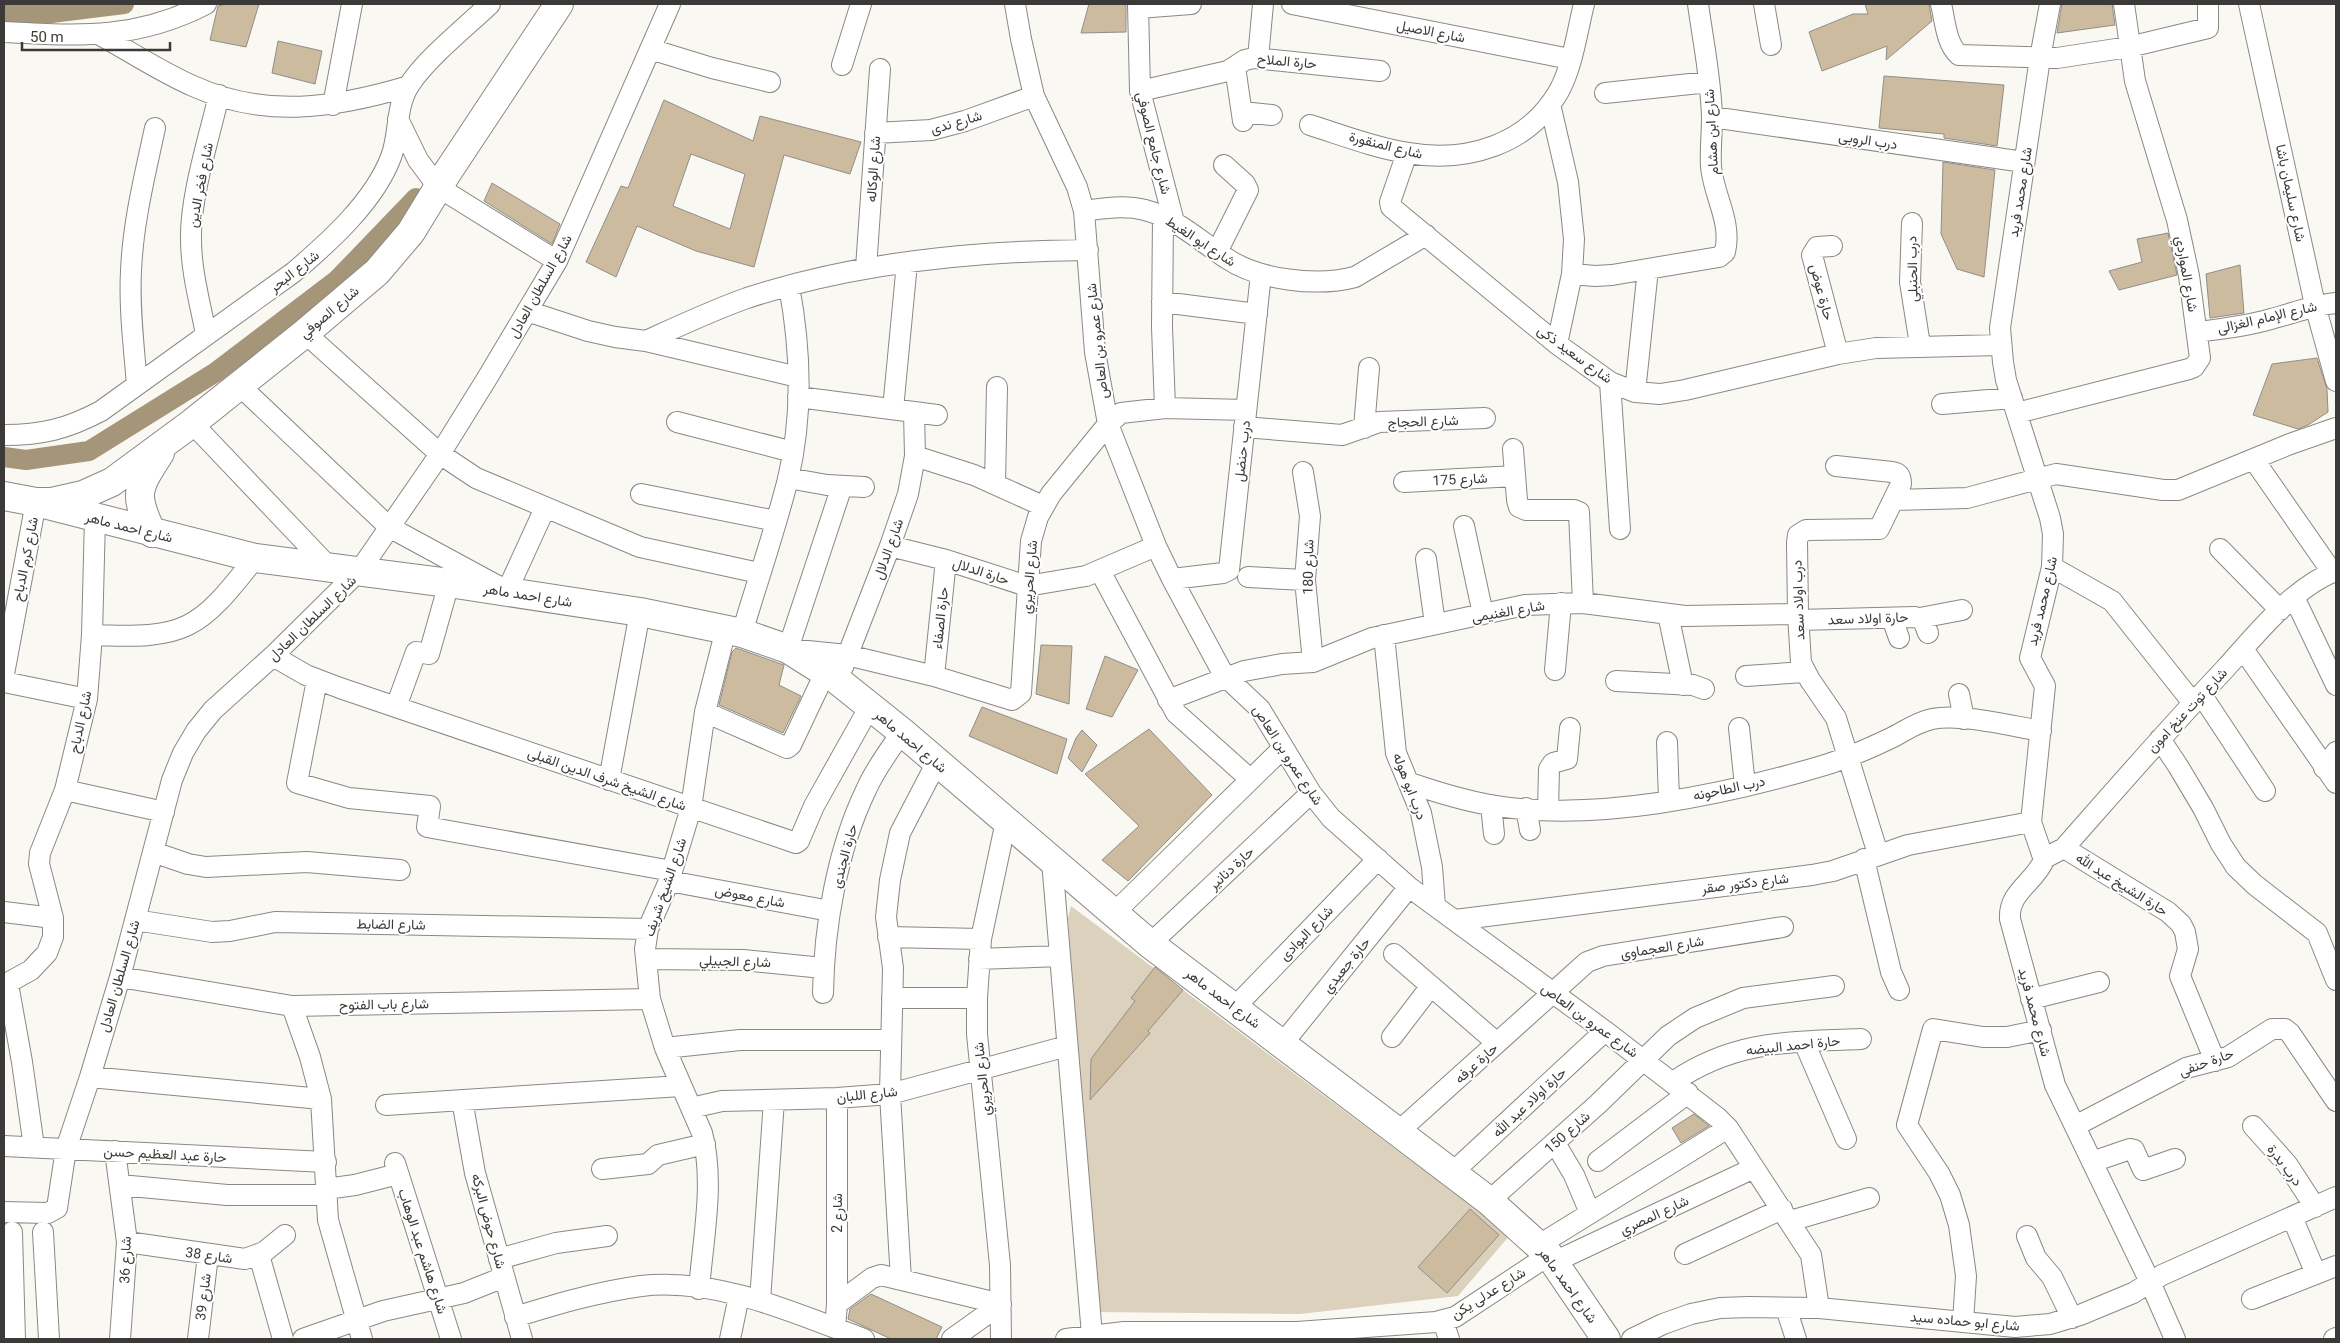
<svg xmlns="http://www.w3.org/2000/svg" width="2340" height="1343" font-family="Roboto,Vazirmatn,sans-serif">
	<rect width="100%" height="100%" fill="#faf8f2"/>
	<path fill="#dcd1bd" d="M1071 906 1510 1235 1458 1296 1300 1314 1096 1312 1068 918Z"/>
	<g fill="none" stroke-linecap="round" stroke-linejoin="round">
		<path stroke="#a69679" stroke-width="20" d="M4 13 35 15 124 4
			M4 457 26 460 89 451 216 372 337 280 416 198"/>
	</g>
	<path fill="#ccbb9e" stroke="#918e89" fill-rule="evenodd" d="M226 4H259L246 47 210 40 218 6Z
		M1089 4H1126V32L1081 33Z
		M1865 4H1929L1932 21 1886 60 1887 46 1822 71 1809 32 1853 14H1868Z
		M2062 4H2112L2115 25 2057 33Z
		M278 41 322 51 315 84 272 73Z
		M1884 76 2004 85 1997 146 1944 138V134L1879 128Z
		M664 100 753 141 760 116 861 142 850 174 784 155 754 267 696 251 637 226 616 277 586 262 621 186 628 188ZM691 154 745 174 730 229 673 206Z
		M1943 162 1995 170 1984 277 1957 269 1941 234Z
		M492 183 560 224 552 244 484 201Z
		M2168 233 2177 275 2119 290 2109 271 2142 262 2137 239Z
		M2240 265 2244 313 2210 318 2206 274Z
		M2317 358 2327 389 2328 412 2308 425 2298 429 2253 415 2272 364Z
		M1041 645 1072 646 1069 704 1036 694Z
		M736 648 784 665 779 685 801 696 783 733 719 705 732 652Z
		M1105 656 1138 670 1112 717 1086 709Z
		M982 707 1067 739 1057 774 969 736Z
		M1149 729 1212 795 1128 881 1102 860 1139 826 1085 774Z
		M1082 730 1097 745 1082 772 1068 758 1076 738Z
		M1155 967 1183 990 1148 1031 1150 1033 1090 1100 1091 1059 1135 1001 1131 998Z
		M1694 1114 1709 1126 1681 1143 1672 1128Z
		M1470 1209 1499 1235 1447 1293 1418 1267Z
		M871 1294 942 1327 936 1339H891L848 1319 850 1309Z"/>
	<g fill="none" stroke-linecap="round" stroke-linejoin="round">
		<g stroke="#8b8884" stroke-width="22">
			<path id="street" d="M1015 4 1021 39 1034 96 1077 187 1084 211 1095 352 1108 424 1156 546 1172 579 1220 668 1226 677 1260 709 1311 793 1331 818 1409 887 1605 1031 1718 1118 1728 1128 1811 1255 1819 1308
				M1138 4 1140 91 1174 222
				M1292 4 1570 59
				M1764 4 1771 45
				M1941 4C1945 20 1946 44 1959 55L2057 58 2129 47 2208 28V4
				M2050 4 2040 58 2000 328 2003 362 2006 380 2050 518 2053 534 2052 567 2030 658 2045 686 2031 822 2044 860C2035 882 2008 892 2010 919L2055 1085 2150 1282 2175 1339
				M2249 4 2315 305 2336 381
				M1138 8 1191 4
				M4 32C80 36 136 40 206 4
				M100 35C131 52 161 72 193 86 266 119 335 108 409 86
				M650 49 712 68 770 82
				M1258 58 1263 4
				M842 65 861 4
				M1235 67 1243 121
				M1140 91 1228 71 1245 60 1254 58 1380 71
				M1605 93 1709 82
				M1550 104 1568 182 1574 239 1572 274 1557 344
				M333 105 352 4
				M1242 112 1272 115
				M1712 117 2024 162
				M398 119 418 160 438 187 557 261
				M1310 125C1342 135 1375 148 1408 153 1467 163 1528 145 1559 91 1573 65 1577 32 1584 4
				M875 133 931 130 965 121 1034 96
				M1407 153 1390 202 1391 207 1557 344 1610 382 1635 392 1660 394 1685 390 1838 354 1876 348 2001 345
				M1084 211C1104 208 1125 205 1145 210 1176 218 1200 241 1226 258 1258 280 1317 287 1355 277L1426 235
				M1163 217 1162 327 1165 408
				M1912 223 1910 282 1920 345
				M1832 246 1817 247 1812 255 1838 354
				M1217 252 1248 190 1245 184 1224 165
				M866 268 880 69
				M1572 274 1595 276 1612 275 1719 257 1725 252C1732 221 1714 197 1711 167 1710 150 1712 134 1712 117 1711 79 1703 41 1698 4
				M1162 302 1257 314
				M527 311 588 331 615 337 646 341 798 377
				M2197 332C2222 329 2247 326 2271 319 2294 313 2313 305 2336 303
				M305 333 440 454 476 478 640 547 759 573
				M206 334C200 303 191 271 191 239 190 197 209 138 219 95
				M646 341C679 326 713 310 747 298 857 262 974 251 1088 250
				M1610 382 1620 529
				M137 385C134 347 129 309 131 271 133 222 145 175 155 128
				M239 385 389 527 507 591 545 508
				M1635 392 1648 269
				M798 397 937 415
				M1942 404 2012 398
				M893 409 907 263
				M2017 413 2189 369 2194 367 2200 358 2189 276 2177 220 2135 81 2124 4
				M677 422 793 452
				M192 423 328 566
				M1244 427 1342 435 1379 422 1485 418
				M1364 428 1369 368
				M4 435C42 435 67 429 101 411L294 272C329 242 374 202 391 157 400 134 395 106 410 84 427 58 466 27 490 4
				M1513 449 1517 500 1519 507 1526 510H1574L1579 512 1583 603
				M915 456 974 475 1043 506
				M2254 460 2332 572
				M1836 466 1892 472C1899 473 1901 477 1901 484L1879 529 1806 530 1798 535 1797 542 1798 614 1801 663 1810 680 1836 718 1878 854
				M1303 472 1310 516 1305 580 1313 662
				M788 478 827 485 864 487
				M1404 482 1515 476
				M995 484 997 387
				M842 486 788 649 847 655 934 676 1012 700 1021 693 1031 541 1038 517 1051 494 1108 424 1121 413 1165 408 1246 410
				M641 494 776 521
				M1894 500 1967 498 2056 474 2163 490H2178L2290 444 2336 428
				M1464 526 1483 614
				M890 546 946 560 1027 586 1086 576 1156 546
				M2220 549 2280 610
				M1426 559 1435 624
				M2052 567 2112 601 2193 703
				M1100 571 1176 713 1250 779
				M1248 577 1305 580
				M1172 579 1223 573 1229 570 1261 274
				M2294 597 2336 685
				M1668 614 1683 685
				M1892 618 1899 638
				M1920 618 1962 610
				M1798 620 1915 617 1923 620 1928 633
				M742 633C757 582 775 531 788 479 803 416 801 350 789 286
				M92 635C186 639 198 631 255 558
				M1384 635 1396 753 1421 813 1432 867 1435 906
				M2243 649 2336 783
				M273 656 306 675 340 688 796 843 799 841 814 806 870 706
				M843 667 890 546 908 494 915 456 914 412
				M1555 670 1561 603
				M4 674 36 502
				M934 676 946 560
				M1746 676 1804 672
				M317 680 297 783 349 798 430 806 427 827 672 871
				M1616 681 1693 685 1704 689
				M4 682 87 699
				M1959 694 1964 719
				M2201 694 2265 791
				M1168 700 1244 671 1282 664 1313 662 1372 638 1525 605 1583 603 1685 616 1798 614
				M396 707 416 652 429 654 449 583
				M705 712 787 748 791 745 825 673
				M1739 728 1745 786
				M2160 739 2178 766 2203 808 2221 844 2236 867 2255 885 2317 933 2336 980
				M1667 742 1669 800
				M2324 768 2336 752
				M609 780 640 612
				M1410 783C1436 792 1462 800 1490 805 1593 823 1725 795 1825 765 1848 758 1870 748 1891 738 1905 731 1917 722 1932 719 1961 713 2011 726 2041 731
				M65 790 164 812
				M1491 805 1494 834
				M1526 808 1530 830
				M1548 810 1549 769 1553 763 1567 759 1570 728
				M2064 848 2168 912 2181 924 2185 932 2188 949 2180 976 2215 1061
				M153 852 188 864 206 867 307 862 400 870
				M2045 858 2064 848C2117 788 2169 728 2224 670 2255 636 2293 587 2336 571
				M1864 859 1891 972 1899 990
				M1052 861 1092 1335
				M669 881 830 911
				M4 912 53 918
				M1114 913 1283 748
				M135 920 212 932 230 931 275 922 648 929
				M1455 920 1812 875 1833 871 1908 845 2031 822
				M888 937 981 939
				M1150 944 1311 793
				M1394 954 1497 1043
				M646 959 743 960 823 968
				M979 959 1060 956
				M120 977 292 1006 650 999
				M8 984 22 1062 34 1147
				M4 985 31 970 47 953 53 937V918L39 864 40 853 65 790 87 699 92 635 95 518
				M823 993C824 927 837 850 866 790 875 769 889 751 902 732
				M892 998H977
				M2031 999 2099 982
				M292 1006 310 1057 321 1099 328 1220 362 1339
				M1235 1007 1378 859
				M1392 1037 1431 986
				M1804 1042 1846 1139
				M1283 1043 1409 887
				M665 1048 740 1040H890
				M90 1077 321 1099
				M1673 1082C1735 1040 1789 1042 1861 1039
				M462 1100 475 1173 522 1339
				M386 1105 681 1086
				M691 1108 722 1101 837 1098 890 1094 1067 1046
				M2075 1126 2186 1068 2228 1057 2272 1029H2285L2290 1033 2336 1101
				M2253 1126 2287 1164 2315 1207
				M1398 1132 1587 962 1603 956 1783 927
				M1555 1143 1574 1175 1590 1213
				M4 1146 326 1162
				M115 1151 127 1242 120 1339
				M1598 1161 1688 1093
				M2092 1162 2130 1149 2134 1150 2143 1170 2175 1159
				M395 1163 451 1339
				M602 1169 648 1164 658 1155 705 1144
				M1452 1173 1605 1031
				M120 1185 227 1195H326
				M326 1189 355 1185 398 1174
				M1489 1201 1598 1104 1668 1036 1695 1018 1743 998 1834 986
				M4 1212 48 1213 57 1208 66 1149 90 1077 120 977 172 780 183 753 196 731 213 710 273 656 360 570 440 454 486 380 557 261 670 4
				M2292 1217 2316 1274
				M1790 1221 1869 1198
				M12 1232 15 1339
				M43 1232 49 1339
				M2027 1236 2036 1258 2052 1277 2072 1318
				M127 1242 245 1259 264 1252 285 1235
				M1539 1245 1728 1128
				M1685 1254 1782 1209
				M259 1255 283 1339
				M499 1259 556 1243 607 1236
				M1554 1262 1754 1168
				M901 1280 890 1094 893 968 886 917 890 880 900 833 937 762
				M699 1289C703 1239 715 1181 702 1133L665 1048 650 999 645 949 648 929 669 881 691 808 705 712 726 629
				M2252 1299 2336 1266
				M760 1301 774 1100
				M837 1304 872 1278 881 1275 1001 1304
				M1786 1308 1796 1339
				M515 1317C557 1304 597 1292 641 1286 716 1277 795 1313 864 1339
				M1443 1321 1449 1339
				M1963 1322 1966 1276 1959 1225 1950 1195 1939 1173 1907 1125 1933 1029 1983 1037H2007L2041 1030
				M835 1328 837 1304V1098
				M198 1339 208 1255
				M303 1339 383 1311 464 1293 504 1277
				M730 1339 739 1296
				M952 1339 1001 1304
				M1001 1339 1000 1265 977 1034V998L981 939 1006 821
				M1066 1339 1124 1332H1297L1436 1322 1455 1317 1549 1255
				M1632 1339 1663 1324 1691 1314 1720 1308 1749 1307 1819 1308 2015 1327 2050 1324 2080 1315 2133 1293 2162 1275 2336 1197
				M2334 1339 2336 1338"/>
		</g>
		<g stroke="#8b8884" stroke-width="30">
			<path id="secondary" d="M4 496 36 502H52L83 495 112 482 192 423 305 333 377 272 411 232 447 173 559 4
				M36 502 255 558 449 583 640 612 742 633 788 649 837 680 902 732 1150 944 1489 1201 1549 1255 1606 1339
				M152 533C133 493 137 489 160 453"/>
		</g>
		<use href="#street" stroke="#fff" stroke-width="20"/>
		<use href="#secondary" stroke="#fff" stroke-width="28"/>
	</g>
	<g text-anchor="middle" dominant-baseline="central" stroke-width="4" stroke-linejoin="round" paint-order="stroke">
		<g font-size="14" fill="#3b3a38" stroke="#fff">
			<text transform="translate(1431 31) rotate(11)">شارع الاصيل</text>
			<text transform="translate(1287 61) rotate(5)">حارة الملاح</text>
			<text transform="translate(956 122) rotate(-16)">شارع ندى</text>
			<text transform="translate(1711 132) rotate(-93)">شارع ابن هشام</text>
			<text transform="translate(1868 140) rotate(8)">درب الروبى</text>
			<text transform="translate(1154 143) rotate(76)">شارع جامع الصوفي</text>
			<text transform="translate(1386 145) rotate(14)">شارع المنقورة</text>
			<text transform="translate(873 169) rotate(-86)">شارع الوكاله</text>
			<text transform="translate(200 185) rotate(-79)">شارع فخر الدين</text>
			<text transform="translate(2020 192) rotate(-81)">شارع محمد فريد</text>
			<text transform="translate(2291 193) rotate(78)">شارع سليمان باشا</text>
			<text transform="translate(1201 241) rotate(33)">شارع ابو الغيط</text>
			<text transform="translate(1912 269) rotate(-91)">درب الحنبلي</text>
			<text transform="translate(294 271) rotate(-38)">شارع البحر</text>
			<text transform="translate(2187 274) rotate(80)">شارع المواردي</text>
			<text transform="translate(540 286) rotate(-61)">شارع السلطان العادل</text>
			<text transform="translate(1822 292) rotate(75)">حارة عوض</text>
			<text transform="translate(329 312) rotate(-40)">شارع الصوفي</text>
			<text transform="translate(2267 317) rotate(-13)">شارع الإمام الغزالى</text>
			<text transform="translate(1097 341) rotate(-96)">شارع عمرو بن العاص</text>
			<text transform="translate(1575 354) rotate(36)">شارع سعيد ذكى</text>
			<text transform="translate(1423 421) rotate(-2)">شارع الحجاج</text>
			<text transform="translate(1242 451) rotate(-84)">درب حنضل</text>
			<text transform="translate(1460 479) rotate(-3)">شارع 175</text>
			<text transform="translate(129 527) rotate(14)">شارع احمد ماهر</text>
			<text transform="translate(888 549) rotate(-70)">شارع الدلال</text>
			<text transform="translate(25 559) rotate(-79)">شارع كرم الدباح</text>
			<text transform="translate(1308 567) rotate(-89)">شارع 180</text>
			<text transform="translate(981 571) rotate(18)">حارة الدلال</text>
			<text transform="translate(1029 577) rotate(-85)">شارع الحريري</text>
			<text transform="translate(528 595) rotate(9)">شارع احمد ماهر</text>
			<text transform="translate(1798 600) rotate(-92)">درب اولاد سعد</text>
			<text transform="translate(2042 601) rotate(-77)">شارع محمد فريد</text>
			<text transform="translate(1508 611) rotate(-10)">شارع الغنيمى</text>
			<text transform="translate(312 618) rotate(-44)">شارع السلطان العادل</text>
			<text transform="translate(940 618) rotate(-84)">حارة الصفاء</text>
			<text transform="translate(1868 618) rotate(-2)">حارة اولاد سعد</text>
			<text transform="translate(2187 710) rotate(-47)">شارع توت عنخ امون</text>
			<text transform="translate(80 722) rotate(-78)">شارع الدباح</text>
			<text transform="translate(911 741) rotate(40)">شارع احمد ماهر</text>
			<text transform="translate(1288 755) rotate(57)">شارع عمرو بن العاص</text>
			<text transform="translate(607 779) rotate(19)">شارع الشيخ شرف الدين القبلى</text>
			<text transform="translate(1410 786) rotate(69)">درب ابو هوله</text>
			<text transform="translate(1729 788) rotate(-12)">درب الطاحونه</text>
			<text transform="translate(844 856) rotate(-75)">حارة الجندى</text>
			<text transform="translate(1231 868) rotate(-43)">حارة دنانير</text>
			<text transform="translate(1745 883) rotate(-7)">شارع دكتور صقر</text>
			<text transform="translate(2122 884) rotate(32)">حارة الشيخ عبد الله</text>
			<text transform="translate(665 887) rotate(-71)">شارع الشيخ شريف</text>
			<text transform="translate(750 896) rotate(11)">شارع معوض</text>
			<text transform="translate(391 924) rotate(1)">شارع الضابط</text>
			<text transform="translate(1306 933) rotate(-46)">شارع البوادى</text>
			<text transform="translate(1662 947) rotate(-9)">شارع العجماوى</text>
			<text transform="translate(735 961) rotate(2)">شارع الجبيلي</text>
			<text transform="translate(1346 965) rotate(-51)">حارة جعيدي</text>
			<text transform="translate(119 976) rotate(-74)">شارع السلطان العادل</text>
			<text transform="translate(1223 998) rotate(37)">شارع احمد ماهر</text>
			<text transform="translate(384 1004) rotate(-1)">شارع باب الفتوح</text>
			<text transform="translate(2035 1012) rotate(75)">شارع محمد فريد</text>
			<text transform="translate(1590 1020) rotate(36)">شارع عمرو بن العاص</text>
			<text transform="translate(1793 1045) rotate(-6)">حارة احمد البيضه</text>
			<text transform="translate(2206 1062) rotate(-20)">حارة حنفى</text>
			<text transform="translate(1476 1063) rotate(-42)">حارة عرفه</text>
			<text transform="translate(982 1079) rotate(-96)">شارع الحريري</text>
			<text transform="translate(867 1094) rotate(-6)">شارع اللبان</text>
			<text transform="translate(1529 1102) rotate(-43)">حارة اولاد عبد الله</text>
			<text transform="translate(1567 1132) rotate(-42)">شارع 150</text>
			<text transform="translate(165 1154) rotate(3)">حارة عبد العظيم حسن</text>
			<text transform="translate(2285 1165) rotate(53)">درب بدرة</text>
			<text transform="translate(837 1213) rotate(-90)">شارع 2</text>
			<text transform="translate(1654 1215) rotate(-25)">شارع المصري</text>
			<text transform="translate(489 1221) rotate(75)">شارع حوض البركه</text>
			<text transform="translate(423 1251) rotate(72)">شارع هاشم عبد الوهاب</text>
			<text transform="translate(209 1255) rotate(8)">شارع 38</text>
			<text transform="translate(125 1260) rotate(-88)">شارع 36</text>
			<text transform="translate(1568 1285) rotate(54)">شارع احمد ماهر</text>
			<text transform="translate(1488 1293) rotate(-32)">شارع عدلى يكن</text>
			<text transform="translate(203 1297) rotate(-83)">شارع 39</text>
			<text transform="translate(1965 1321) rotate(5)">شارع ابو حماده سيد</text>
		</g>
	</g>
	<rect width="2340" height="1343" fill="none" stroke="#3b3a38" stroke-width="10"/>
	<path d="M22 42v8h148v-8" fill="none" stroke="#3b3a38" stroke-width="2.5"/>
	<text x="30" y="42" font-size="15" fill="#3b3a38" stroke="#ffffff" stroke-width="4" paint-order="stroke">50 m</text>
</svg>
